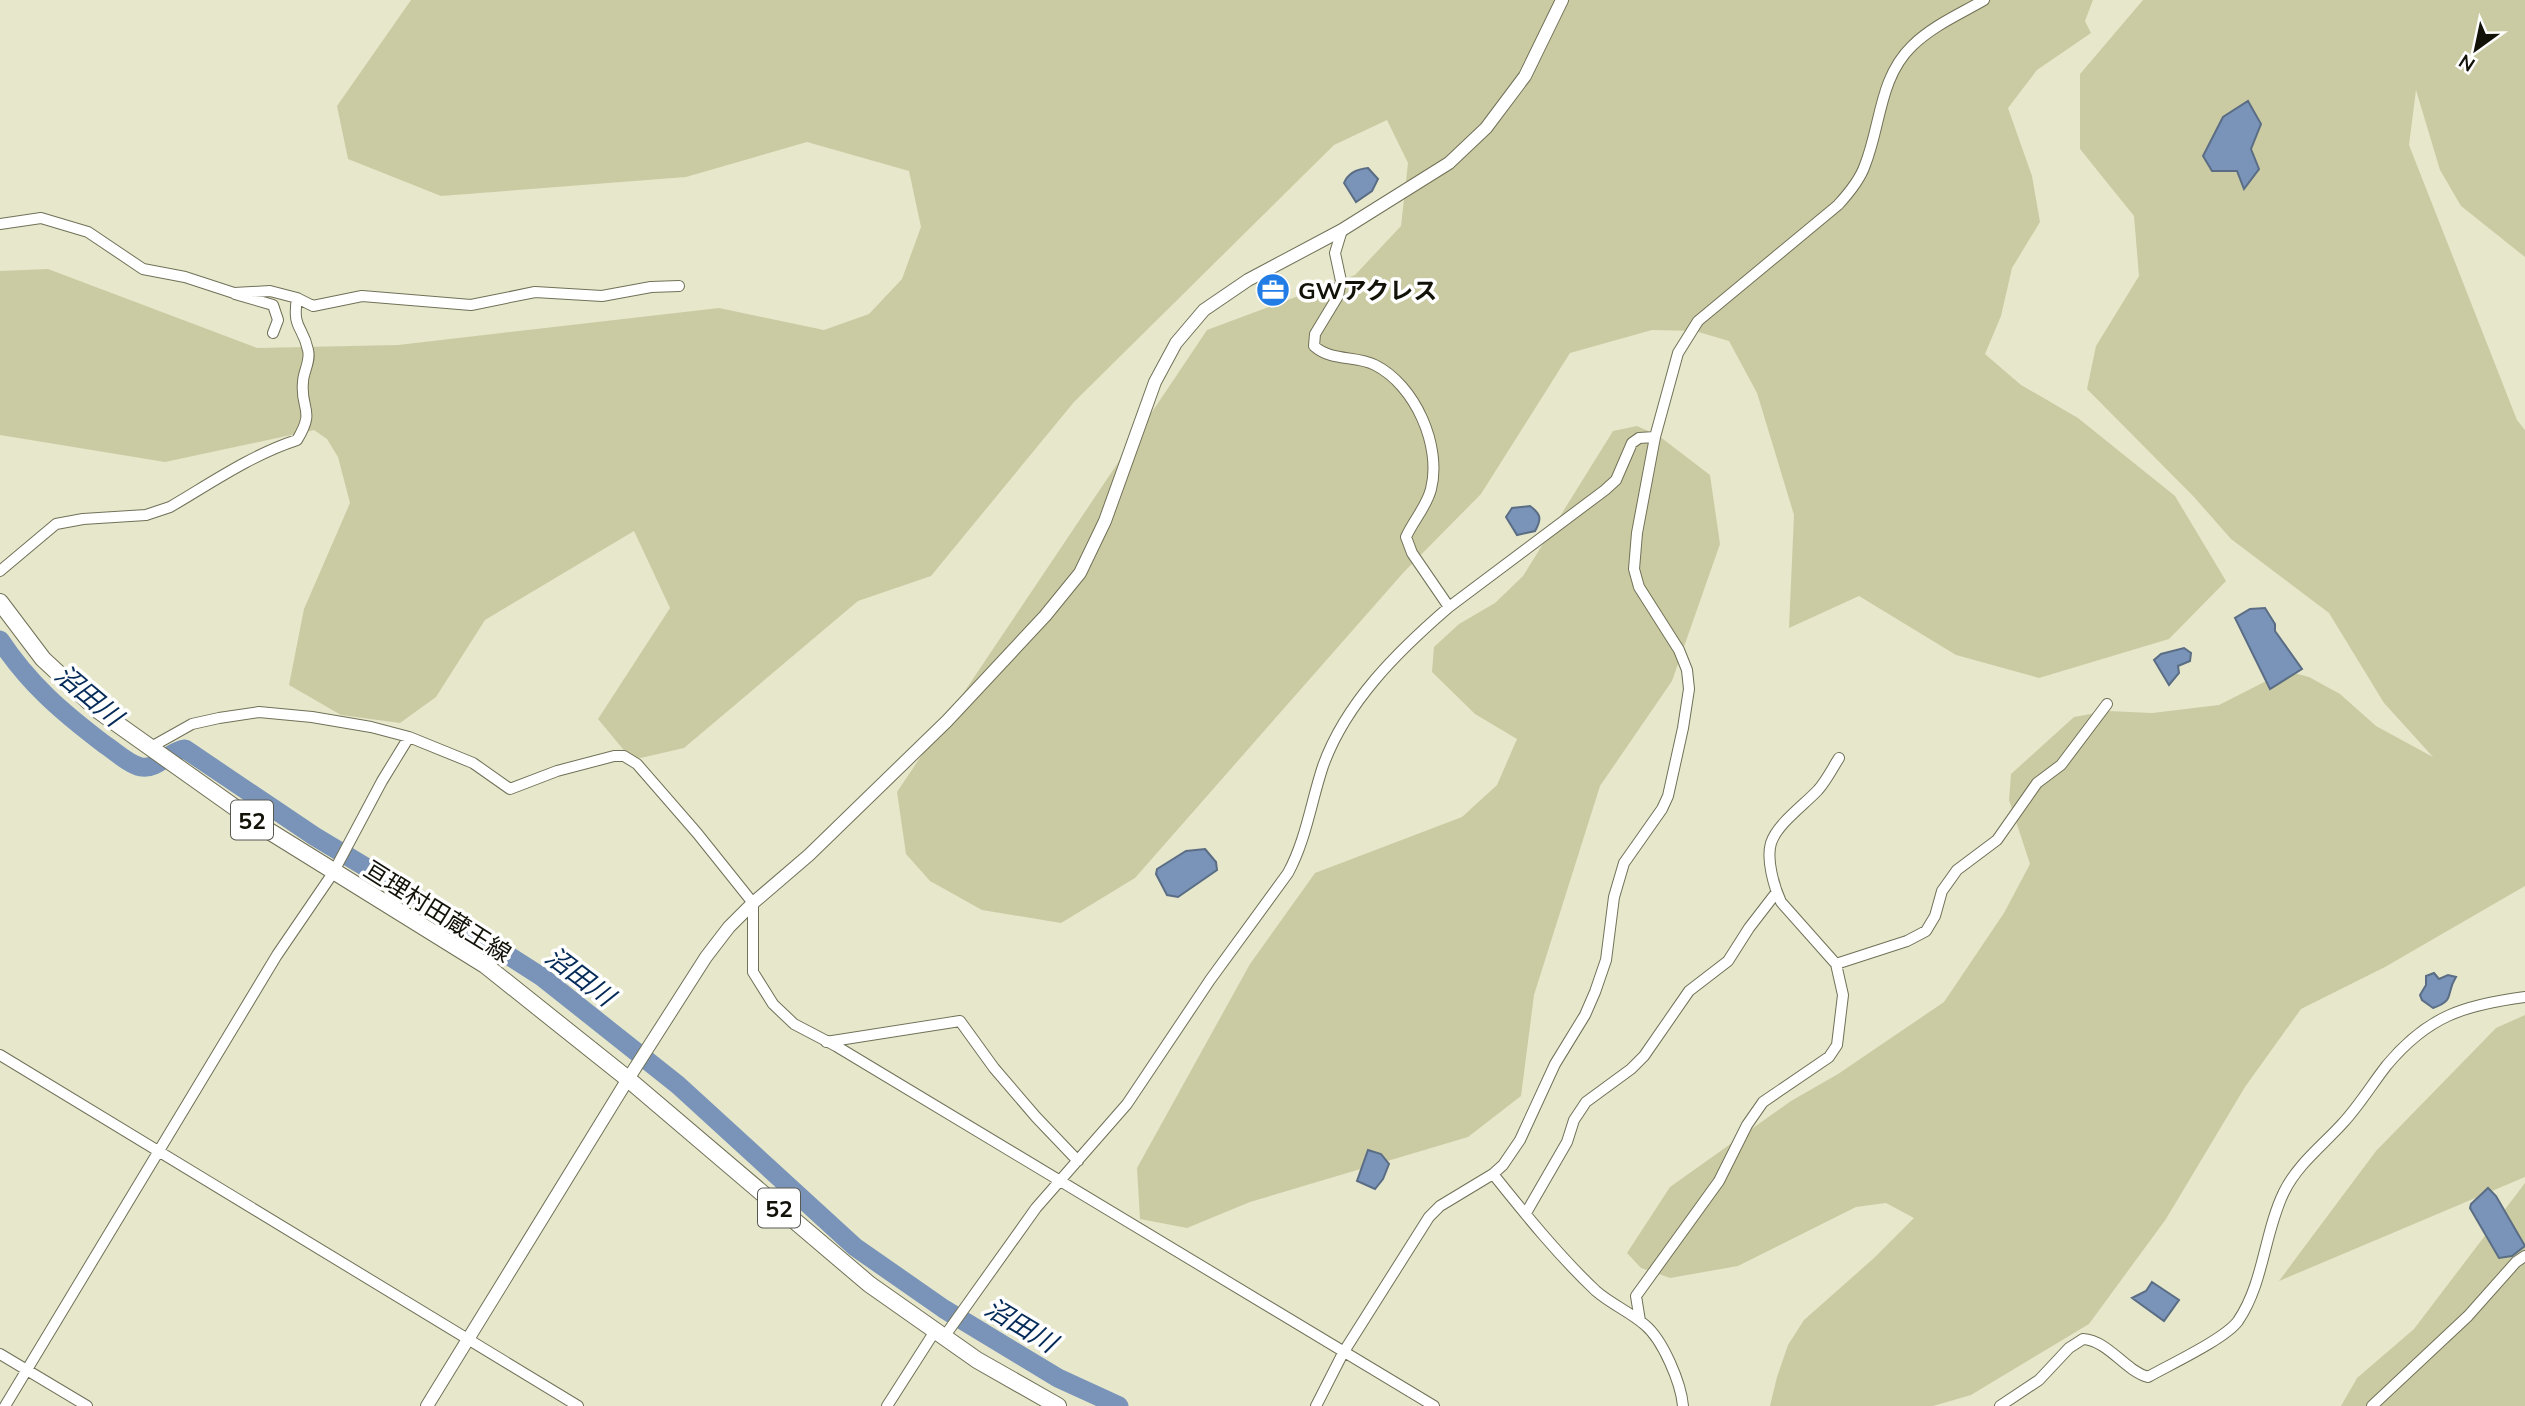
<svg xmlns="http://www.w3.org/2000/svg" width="2525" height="1406" font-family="Mulish,'Noto Sans JP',sans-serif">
	<rect width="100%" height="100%" fill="#e7e7cc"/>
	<path fill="#cbcba3" d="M411 0H2093L2085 21 2091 33 2037 70 2008 108 2032 176 2040 222 2012 268 2001 316 1985 354 2021 385 2078 418 2175 496 2226 581 2169 639 2039 678 1956 655 1859 596 1789 628 1794 515 1757 393 1729 341 1695 331 1652 330 1570 353 1481 494 1403 573 1135 878 1061 923 982 910 930 881 906 854 897 792 1207 330 1355 275 1401 226 1408 163 1387 120 1334 145 1074 402 931 576 858 601 684 748 632 760 598 719 670 608 634 531 485 620 436 697 400 723 341 715 289 685 304 609 350 503 338 457 327 439 314 430 165 462 0 435V271L48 269 257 348 398 345 719 308 824 330 869 314 902 279 921 227 909 171 807 142 686 177 441 196 348 159 337 106Z
		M2143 0H2525V257L2461 206 2440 170 2416 90 2409 145 2517 420 2525 430V886L2385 967 2301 1009 2245 1087 2166 1219 2089 1324 1971 1395 1933 1406H1770L1777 1377 1788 1345 1804 1320 1874 1258 1914 1218 1886 1203 1856 1207 1738 1266 1670 1278 1641 1268 1627 1253 1670 1187 1791 1101 1838 1074 1944 1002 2004 913 2030 864 2009 800 2011 774 2074 717 2108 711 2152 713 2219 705 2286 671 2309 677 2340 694 2376 726 2433 757 2384 703 2329 613 2231 539 2194 497 2087 389 2096 346 2139 276 2134 216 2080 149V74Z
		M1637 426 1659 436 1710 475 1720 544 1672 681 1600 786 1534 995 1521 1096 1468 1137 1250 1202 1187 1228 1140 1219 1137 1168 1250 964 1315 873 1462 817 1497 785 1517 739 1475 714 1432 672 1434 647 1459 624 1495 603 1523 576 1613 431Z
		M2525 1015V1177L2279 1281 2376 1151 2496 1028Z
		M2525 1183V1406H2341L2357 1378 2414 1329Z"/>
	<path fill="#7994b8" stroke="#5a6d84" stroke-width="2" d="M2248 101 2261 124 2251 149 2259 169 2244 189 2237 171H2212L2203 156 2223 117Z
		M1368 168 1378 179 1372 191 1356 202 1344 183C1348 173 1358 169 1368 168Z
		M1530 506C1541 514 1542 519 1535 531L1517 535 1506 517 1512 508Z
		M2265 608 2275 624V631L2302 669 2270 689 2235 618 2250 609Z
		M2184 648 2191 653 2190 661 2178 666 2179 673 2169 685 2154 660 2161 654Z
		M1205 849 1216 862 1217 870 1178 897 1167 895 1156 874 1157 869 1186 851Z
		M2434 973 2439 979 2448 975 2456 977C2445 994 2456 1000 2433 1008L2422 1000 2420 995 2426 985V976Z
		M1368 1150 1381 1154 1389 1164 1383 1179 1375 1189 1357 1181Z
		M2488 1188 2496 1196 2525 1246 2512 1256 2499 1258 2470 1208 2471 1204Z
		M2152 1282 2179 1300 2164 1321 2132 1298 2146 1291Z"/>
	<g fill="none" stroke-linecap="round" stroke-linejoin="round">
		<path stroke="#7994b8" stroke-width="19" d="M0 640C29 684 62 712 104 744 115 751 128 764 141 767 157 770 169 751 185 749L314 836 447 916 542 977 678 1085 855 1247 944 1309 1058 1378 1119 1406"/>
		<g stroke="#717158" stroke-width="12">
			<path id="minor" d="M0 224 41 218 88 232 143 269 185 277 234 293 270 291 297 298 313 306 362 296 471 305 535 292 602 296 651 287 679 286
				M1342 230 1335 253 1341 281 1338 296 1315 334 1314 346C1332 362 1355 355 1375 365 1415 385 1442 446 1431 489 1427 506 1413 521 1406 537L1412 553 1449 607
				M235 294 273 305 278 320 273 333
				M0 571 56 524 83 519 146 515 170 507C211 483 251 455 297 440 316 409 300 410 303 382 303 372 311 361 308 350 303 325 292 330 297 298
				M151 747 192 724 219 718 259 712 312 717 371 727 409 737 473 763 510 789 557 771 614 756H624L637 764 697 833 753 903V972L773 1004 794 1024 836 1046 1434 1406
				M1836 964 1907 941 1926 931 1935 916 1942 891 1957 870 1997 840 2037 783 2061 765 2107 704
				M826 1042 960 1021 994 1068 1036 1117 1078 1161
				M0 1055 578 1406
				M1493 1174C1525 1214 1559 1256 1596 1291 1611 1304 1630 1312 1645 1325 1663 1340 1681 1383 1683 1406
				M1526 1213 1567 1142 1574 1120 1586 1102 1631 1069 1644 1056 1689 991 1728 961 1749 928 1776 893
				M1640 1321 1636 1296 1719 1181 1747 1125 1763 1102 1829 1057 1837 1045 1843 995 1836 964 1781 902C1774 887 1766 859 1771 843 1777 824 1804 805 1818 790 1826 781 1832 769 1839 758
				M944 1337 1036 1208 1127 1104 1210 980 1288 873C1306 840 1311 802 1323 766 1346 702 1398 651 1449 607L1605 490 1616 480 1632 443 1639 438 1655 437
				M0 1354 87 1406
				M5 1406 277 955 333 873 382 781 409 737
				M887 1406 935 1331
				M1316 1406 1343 1353 1429 1217 1440 1206 1493 1174 1503 1165 1520 1140 1555 1064 1585 1015 1595 992 1606 960 1614 897 1624 863 1662 809 1668 796 1683 728 1689 689 1687 670 1679 650 1639 587 1634 569 1637 533 1655 437 1678 353 1698 321 1838 205C1849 193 1860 180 1865 165 1881 125 1879 78 1912 46 1932 26 1960 14 1984 0
				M2000 1406 2039 1380 2069 1348 2083 1339C2109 1341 2124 1370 2148 1377 2169 1365 2225 1339 2238 1321 2264 1283 2264 1233 2284 1192 2297 1165 2322 1146 2342 1124 2359 1106 2372 1084 2387 1065 2428 1016 2464 1005 2525 997
				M2372 1406 2468 1316 2516 1262 2525 1256"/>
		</g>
		<g stroke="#717158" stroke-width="14">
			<path id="tertiary" d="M427 1406 628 1079 706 957 729 927 753 903 809 855 947 721 1045 616 1080 573 1105 521 1155 382 1176 343 1204 310 1248 280 1342 230 1449 163 1486 128 1525 76 1562 0"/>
		</g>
		<g stroke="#717158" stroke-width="18">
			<path id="primary" d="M0 602 43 659 99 711 261 826 485 965 628 1079 869 1284 977 1360 1058 1406"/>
		</g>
		<use href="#minor" stroke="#fff" stroke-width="10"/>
		<use href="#tertiary" stroke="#fff" stroke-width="12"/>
		<use href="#primary" stroke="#fff" stroke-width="16"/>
	</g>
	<defs>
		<g id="office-disc" transform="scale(1.75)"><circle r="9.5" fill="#227ce6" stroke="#fff"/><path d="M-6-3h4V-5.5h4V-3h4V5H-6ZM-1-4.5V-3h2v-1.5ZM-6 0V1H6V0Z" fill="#fff"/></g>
	</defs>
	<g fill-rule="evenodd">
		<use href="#office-disc" x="1273" y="290"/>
	</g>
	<g text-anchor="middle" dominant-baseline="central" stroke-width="7" stroke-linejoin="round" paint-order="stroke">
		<g fill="#fff" stroke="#595953" stroke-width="2">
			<rect x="231" y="800.5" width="42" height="39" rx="5"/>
			<rect x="758" y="1188.5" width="42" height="39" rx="5"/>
		</g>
		<g font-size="23" font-weight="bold" fill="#121209">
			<text x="252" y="820">52</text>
			<text x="779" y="1208">52</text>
		</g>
		<g font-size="24" font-weight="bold" fill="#121209" stroke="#fff" text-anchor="start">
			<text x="1298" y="290">GWアクレス</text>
		</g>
		<g font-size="24" fill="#121209" stroke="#fff">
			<text transform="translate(438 911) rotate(32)">亘理村田蔵王線</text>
		</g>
		<g font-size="26" font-style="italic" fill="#042a58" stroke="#fff">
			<text transform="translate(89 695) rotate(40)">沼田川</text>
			<text transform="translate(580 976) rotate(37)">沼田川</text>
			<text transform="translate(1021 1325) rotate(31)">沼田川</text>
		</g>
	</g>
	<g transform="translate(2476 49) rotate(213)" stroke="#ffffff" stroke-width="5" paint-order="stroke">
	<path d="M0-5L12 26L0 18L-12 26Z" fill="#121209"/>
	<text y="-10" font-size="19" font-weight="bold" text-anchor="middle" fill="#121209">N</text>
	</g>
</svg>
